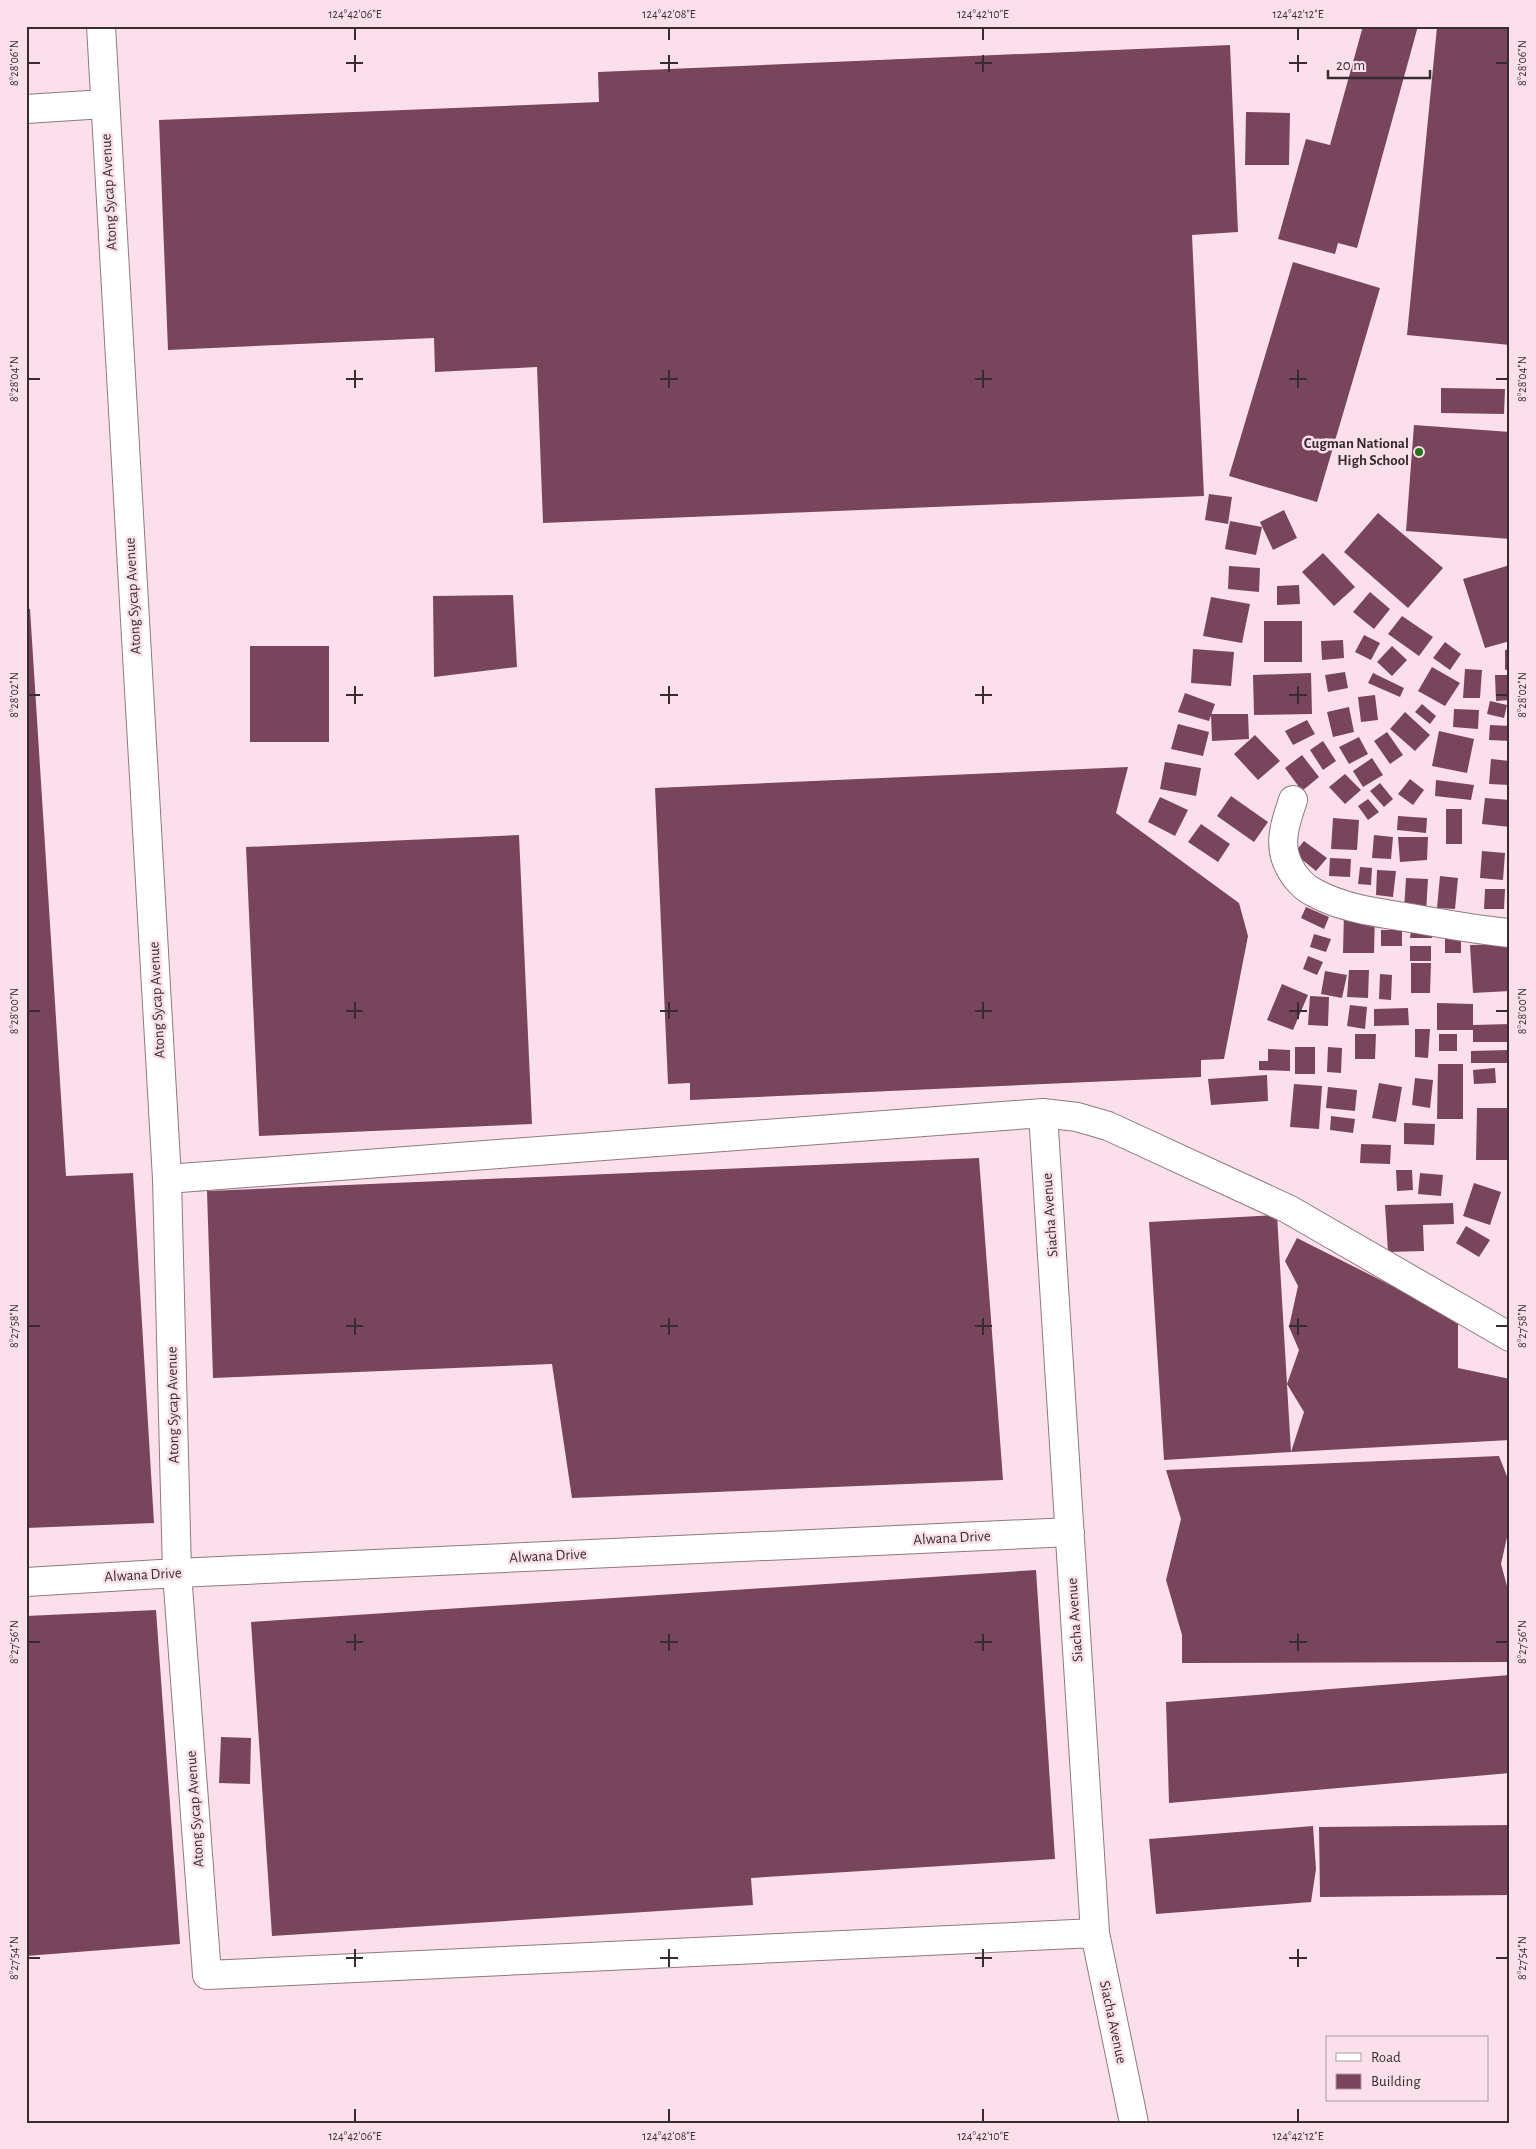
<svg xmlns="http://www.w3.org/2000/svg" width="1536" height="2149" font-family="'Alegreya Sans',sans-serif">
	<rect width="100%" height="100%" fill="#fbe0eb"/>
	<path fill="#79455d" d="M1363 26H1418L1357 248 1338 243 1335 254 1278 239 1306 139 1330 145Z
		M1456 26H1510V345L1407 335 1437 27 1456 29Z
		M1230 45 1238 232 1192 235 1204 496 543 523 537 367 435 372 434 338 168 350 159 120 599 102 598 72Z
		M1246 112 1290 113 1289 165H1245Z
		M1293 262 1380 288 1317 502 1229 476Z
		M1441 388 1505 389 1504 414 1441 413Z
		M1414 425 1510 432V539L1406 531Z
		M1209 494 1232 497 1228 524 1205 520Z
		M1284 510 1297 538 1273 550 1260 522Z
		M1378 513 1443 568 1408 608 1344 552Z
		M1230 521 1262 527 1256 555 1225 549Z
		M1323 553 1355 587 1334 606 1302 572Z
		M1510 565V641L1485 648 1463 579Z
		M1229 566 1260 568 1259 592 1228 589Z
		M1299 585 1300 604 1277 605V586Z
		M1370 592 1390 609 1374 629 1353 612Z
		M513 595 517 667 434 677 433 596Z
		M1211 597 1250 604 1242 643 1203 636Z
		M26 609H30L66 1176 133 1173 154 1523 26 1528Z
		M1402 616 1433 637 1419 656 1388 634Z
		M1264 621H1302V662H1264Z
		M1364 635 1380 643 1371 660 1355 652Z
		M1343 640 1344 658 1322 660 1321 641Z
		M1445 642 1461 654 1450 670 1433 658Z
		M250 646H329V742H250Z
		M1392 646 1407 660 1392 676 1377 662Z
		M1193 649 1234 652 1231 686 1191 683Z
		M1510 649V669L1505 670V650Z
		M1432 667 1460 683 1445 706 1418 691Z
		M1465 669 1482 670 1480 698H1463Z
		M1345 672 1348 688 1328 692 1325 675Z
		M1311 673 1312 714 1254 715 1253 675Z
		M1373 673 1404 688 1400 697 1368 683Z
		M1495 675H1509L1510 700 1496 701Z
		M1185 693 1215 704 1209 721 1178 712Z
		M1375 695 1378 720 1361 722 1358 697Z
		M1490 701 1507 705 1504 718 1487 714Z
		M1422 704 1436 716 1430 724 1415 712Z
		M1349 707 1354 732 1333 737 1327 712Z
		M1454 709 1479 710 1478 729 1453 727Z
		M1405 712 1430 735 1415 751 1390 729Z
		M1211 714H1248L1249 739 1212 741Z
		M1307 720 1315 734 1293 745 1285 731Z
		M1178 724 1209 732 1203 756 1171 749Z
		M1490 725 1510 726V741L1489 740Z
		M1439 731 1474 739 1467 773 1432 766Z
		M1387 732 1403 755 1390 764 1374 741Z
		M1255 735 1280 761 1258 780 1234 754Z
		M1359 737 1368 754 1349 764 1339 747Z
		M1323 741 1336 761 1323 770 1310 750Z
		M1302 755 1319 777 1302 791 1285 768Z
		M1372 758 1383 775 1363 787 1353 771Z
		M1491 759 1510 761V785L1489 784Z
		M1165 762 1201 768 1196 796 1160 789Z
		M1128 767 1116 813 1239 903 1248 936 1224 1059 1201 1060V1077L690 1100V1083L668 1084 655 788Z
		M1345 774 1361 790 1345 804 1329 787Z
		M1410 779 1424 790 1413 805 1398 794Z
		M1436 780 1474 785 1471 800 1435 796Z
		M1380 783 1393 799 1384 807 1370 791Z
		M1231 796 1268 822 1254 842 1217 816Z
		M1160 797 1188 810 1175 836 1148 822Z
		M1485 798 1510 800V827L1482 824Z
		M1368 799 1379 812 1368 820 1358 806Z
		M1446 809H1462V844H1446Z
		M1398 816 1427 818 1426 833 1397 830Z
		M1333 818 1359 820 1357 850 1331 849Z
		M1201 824 1230 844 1218 862 1188 842Z
		M519 835 532 1124 259 1136 246 847Z
		M1374 835 1393 837 1391 859 1372 858Z
		M1398 837H1428L1427 860 1400 862Z
		M1304 841 1327 858 1316 871 1294 853Z
		M1482 851 1505 853 1503 880 1480 878Z
		M1330 858 1351 859 1350 877 1329 876Z
		M1360 867 1372 868 1371 885 1358 884Z
		M1377 870 1396 871 1393 897 1376 895Z
		M1440 876 1458 878 1455 909 1437 908Z
		M1406 878 1428 879 1426 912 1404 910Z
		M1485 889H1505L1504 909H1484Z
		M1306 907 1329 917 1324 929 1301 918Z
		M1344 912 1375 913 1374 953H1343Z
		M1411 929H1433L1432 938H1410Z
		M1381 930H1402V946H1381Z
		M1314 934 1331 939 1326 952 1310 947Z
		M1445 939H1461V953H1445Z
		M1510 944V991L1473 993 1470 945Z
		M1410 946H1431V961H1410Z
		M1308 956 1323 962 1317 975 1303 969Z
		M1411 963H1431L1430 993H1411Z
		M1349 970H1369L1368 998 1347 997Z
		M1325 971 1347 975 1342 998 1321 994Z
		M1380 974 1392 975 1391 1000 1379 999Z
		M1282 984 1308 995 1293 1030 1267 1020Z
		M1310 996 1329 997 1328 1026 1308 1025Z
		M1437 1003 1473 1004V1025L1510 1024V1042H1473V1030H1437Z
		M1350 1005 1367 1007 1365 1029 1347 1026Z
		M1408 1008 1409 1025 1374 1026V1009Z
		M1415 1029H1430L1428 1058 1415 1057Z
		M1355 1034H1376L1375 1059H1355Z
		M1439 1034H1457V1051H1439Z
		M1295 1047H1315V1074H1295Z
		M1328 1047 1342 1048 1341 1073 1327 1072Z
		M1268 1049 1290 1050V1071L1259 1070V1061H1268Z
		M1508 1050V1063H1471V1051Z
		M1438 1064H1463V1119H1437Z
		M1495 1068 1496 1083 1474 1084 1473 1070Z
		M1267 1075 1268 1101 1211 1105 1208 1079Z
		M1415 1078 1433 1080 1430 1108 1412 1105Z
		M1379 1083 1402 1087 1396 1122 1372 1118Z
		M1294 1084 1322 1086 1319 1129 1290 1127Z
		M1328 1087 1357 1090 1355 1111 1326 1108Z
		M1477 1108H1510V1160H1476Z
		M1331 1116 1355 1119 1353 1133 1330 1130Z
		M1404 1123 1435 1124 1434 1145 1404 1144Z
		M1361 1144 1391 1145 1390 1164 1360 1163Z
		M979 1158 1003 1480 572 1498 552 1364 213 1378 207 1191Z
		M1396 1170H1412L1413 1190 1397 1191Z
		M1420 1173 1443 1175 1441 1196 1418 1194Z
		M1474 1183 1501 1192 1490 1225 1463 1216Z
		M1453 1203 1454 1224 1423 1225 1424 1251 1388 1252 1385 1205Z
		M1277 1215 1291 1452 1164 1460 1149 1222Z
		M1466 1226 1490 1240 1479 1257 1456 1243Z
		M1297 1238 1458 1319V1368L1510 1379V1440L1291 1452 1304 1412 1287 1384 1299 1350 1289 1327 1298 1286 1285 1261Z
		M1499 1456 1510 1484V1524L1501 1564 1510 1597V1662L1182 1663V1635L1166 1580 1181 1519 1166 1470Z
		M1036 1570 1055 1859 751 1878 753 1905 272 1936 251 1622Z
		M156 1610 180 1944 26 1956V1616Z
		M1510 1675V1773L1169 1803 1166 1702Z
		M221 1737 251 1738 250 1784 219 1783Z
		M1510 1825V1895L1320 1897 1319 1827Z
		M1313 1826 1316 1869 1311 1902 1156 1914 1149 1839Z"/>
	<g fill="none" stroke-linecap="round" stroke-linejoin="round">
		<g stroke="#907882" stroke-width="30">
			<path id="minor" d="M101 26 167 1179 177 1573 207 1975 1095 1933
				M26 109 104 104
				M1293 800C1286 821 1277 844 1289 866 1294 877 1304 888 1315 893 1344 909 1380 913 1411 918 1444 924 1477 930 1510 933
				M1043 1113 1095 1933 1134 2123
				M167 1179 1043 1113 1077 1117 1108 1126 1288 1209 1510 1337
				M26 1582 177 1573 1070 1532"/>
		</g>
		<use href="#minor" stroke="#fff" stroke-width="28"/>
	</g>
	<path fill="none" stroke="#372d31" stroke-width="2" d="M355 28V40M669 28V40M983 28V40M1298 28V40M355 55V72M669 55V72M983 55V72M1298 55V72M28 63H40M346 63H363M660 63H678M975 63H992M1289 63H1307M1496 63H1508M355 370V388M669 370V388M983 370V388M1298 370V388M28 379H40M346 379H363M660 379H678M975 379H992M1289 379H1307M1496 379H1508M355 686V704M669 686V704M983 686V704M1298 686V704M28 695H40M346 695H363M660 695H678M975 695H992M1289 695H1307M1496 695H1508M355 1002V1019M669 1002V1019M983 1002V1019M1298 1002V1019M28 1011H40M346 1011H363M660 1011H678M975 1011H992M1289 1011H1307M1496 1011H1508M355 1318V1335M669 1318V1335M983 1318V1335M1298 1318V1335M28 1326H40M346 1326H363M660 1326H678M975 1326H992M1289 1326H1307M1496 1326H1508M355 1634V1651M669 1634V1651M983 1634V1651M1298 1634V1651M28 1642H40M346 1642H363M660 1642H678M975 1642H992M1289 1642H1307M1496 1642H1508M355 1949V1967M669 1949V1967M983 1949V1967M1298 1949V1967M28 1958H40M346 1958H363M660 1958H678M975 1958H992M1289 1958H1307M1496 1958H1508M355 2109V2122M669 2109V2122M983 2109V2122M1298 2109V2122"/>
	<circle fill="#267319" stroke="#fbe0eb" stroke-width="2" cx="1419" cy="452" r="5"/>
	<g text-anchor="middle" dominant-baseline="central" stroke-width="5" stroke-linejoin="round" paint-order="stroke">
		<g font-size="15" fill="#372d31" stroke="#fbe0eb">
			<text transform="translate(109 192) rotate(-93)">Atong Sycap Avenue</text>
			<text transform="translate(133 596) rotate(-93)">Atong Sycap Avenue</text>
			<text transform="translate(157 1000) rotate(-93)">Atong Sycap Avenue</text>
			<text transform="translate(1050 1215) rotate(-94)">Siacha Avenue</text>
			<text transform="translate(173 1405) rotate(-91)">Atong Sycap Avenue</text>
			<text transform="translate(952 1538) rotate(-3)">Alwana Drive</text>
			<text transform="translate(548 1556) rotate(-3)">Alwana Drive</text>
			<text transform="translate(143 1575) rotate(-3)">Alwana Drive</text>
			<text transform="translate(1075 1620) rotate(-94)">Siacha Avenue</text>
			<text transform="translate(195 1809) rotate(-94)">Atong Sycap Avenue</text>
			<text transform="translate(1113 2022) rotate(78)">Siacha Avenue</text>
		</g>
		<g font-size="15" font-weight="bold" fill="#372d31" stroke="#fbe0eb" text-anchor="end">
			<text x="1409" y="443">Cugman National<tspan x="1409" dy="17">High School</tspan></text>
		</g>
	</g>
	<rect width="1536" height="2149" fill="none" stroke="#fbe0eb" stroke-width="55"/>
	<rect x="1326" y="2036" width="162" height="65" fill="#fbe0eb" stroke="#ad98a1"/>
	<rect x="1336" y="2053" width="25" height="8" fill="#ffffff" stroke="#ad98a1"/>
	<text x="1371" y="2062" font-size="15" fill="#372d31">Road</text>
	<rect x="1336" y="2074" width="25" height="15" fill="#79455d" stroke="#ad98a1"/>
	<text x="1371" y="2086" font-size="15" fill="#372d31">Building</text>
	<path d="M1328 70v8h102v-8" fill="none" stroke="#372d31" stroke-width="2.5"/>
	<text x="1336" y="70" font-size="15" fill="#372d31" stroke="#fbe0eb" stroke-width="4" paint-order="stroke">20 m</text>
	<rect x="28" y="28" width="1480" height="2094" fill="none" stroke="#372d31" stroke-width="2"/>
	<g font-size="12" text-anchor="middle" fill="#372d31">
		<text x="355" y="18">124°42'06"E</text>
		<text x="669" y="18">124°42'08"E</text>
		<text x="983" y="18">124°42'10"E</text>
		<text x="1298" y="18">124°42'12"E</text>
		<text transform="translate(14 63) rotate(-90)" y="4">8°28'06"N</text>
		<text transform="translate(1522 63) rotate(-90)" y="4">8°28'06"N</text>
		<text transform="translate(14 379) rotate(-90)" y="4">8°28'04"N</text>
		<text transform="translate(1522 379) rotate(-90)" y="4">8°28'04"N</text>
		<text transform="translate(14 695) rotate(-90)" y="4">8°28'02"N</text>
		<text transform="translate(1522 695) rotate(-90)" y="4">8°28'02"N</text>
		<text transform="translate(14 1011) rotate(-90)" y="4">8°28'00"N</text>
		<text transform="translate(1522 1011) rotate(-90)" y="4">8°28'00"N</text>
		<text transform="translate(14 1326) rotate(-90)" y="4">8°27'58"N</text>
		<text transform="translate(1522 1326) rotate(-90)" y="4">8°27'58"N</text>
		<text transform="translate(14 1642) rotate(-90)" y="4">8°27'56"N</text>
		<text transform="translate(1522 1642) rotate(-90)" y="4">8°27'56"N</text>
		<text transform="translate(14 1958) rotate(-90)" y="4">8°27'54"N</text>
		<text transform="translate(1522 1958) rotate(-90)" y="4">8°27'54"N</text>
		<text x="355" y="2140">124°42'06"E</text>
		<text x="669" y="2140">124°42'08"E</text>
		<text x="983" y="2140">124°42'10"E</text>
		<text x="1298" y="2140">124°42'12"E</text>
	</g>
</svg>
